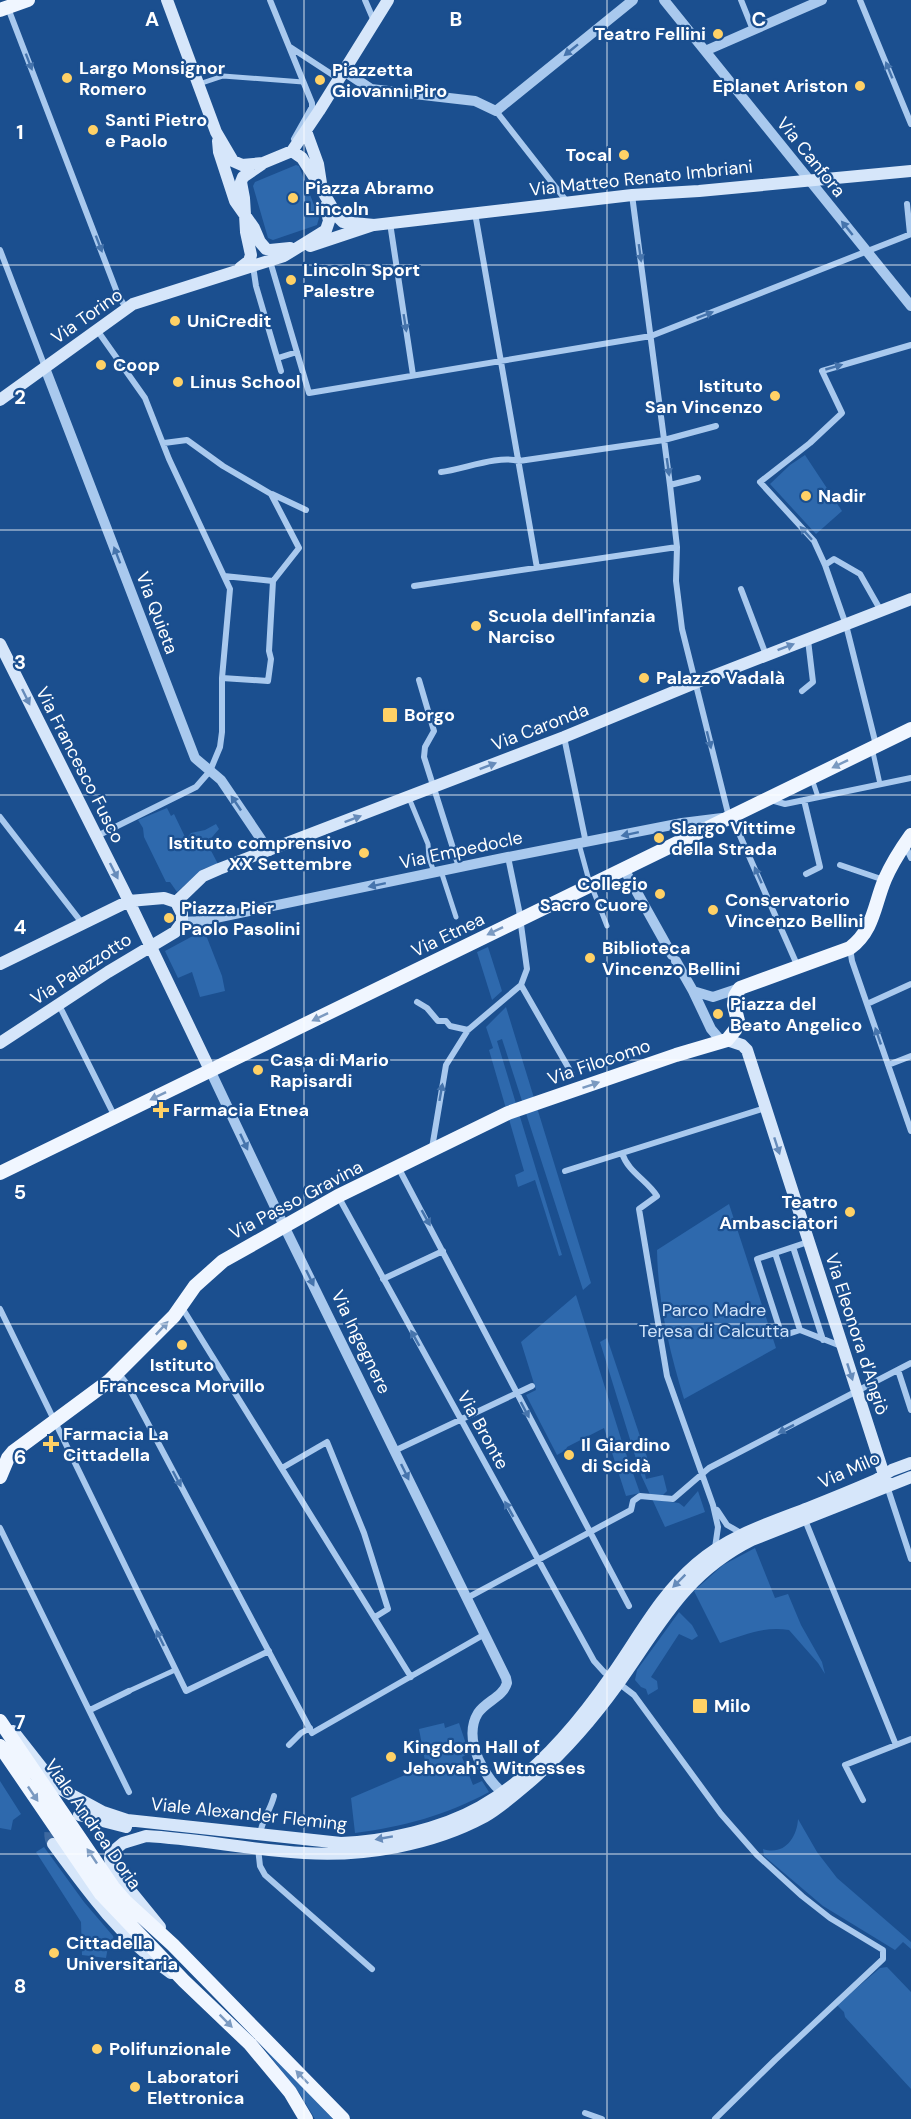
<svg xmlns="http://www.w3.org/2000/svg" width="911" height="2119" font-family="'DM Sans',sans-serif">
	<rect width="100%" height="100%" fill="#1b4f8f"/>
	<path fill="#2e69ad" d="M296 165 299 166 319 218 317 225 273 240 268 238 253 186 255 182Z
		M805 455 842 511 816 534 770 484 790 465Z
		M167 808 171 816 174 814 186 839 191 833 205 830 216 824 219 829 207 843 218 864 203 869 177 892 170 882H166L144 837 143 828 138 820Z
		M204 930 222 976 225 991 200 997 192 972 178 978 165 951Z
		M488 947 502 991 492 1000 477 952Z
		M506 1007 591 1283 583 1290 502 1039 497 1041 562 1255 559 1256 535 1180 518 1187 515 1175 524 1171 489 1050 493 1048 486 1027Z
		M729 1204 776 1348 684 1399C669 1350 658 1302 657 1250Z
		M576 1295 623 1445 640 1493 626 1496 604 1428 567 1447 566 1450 557 1455 526 1395 536 1390 521 1342Z
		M607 1338 652 1472 645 1474 646 1479 663 1475 667 1491 663 1495 664 1501 679 1503 684 1507 698 1491 705 1512 665 1527 641 1475 600 1342Z
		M755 1548 775 1598 788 1594 801 1625 822 1662 825 1674 818 1663 789 1630C764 1626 744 1635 720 1643L694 1591 723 1565Z
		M679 1612 692 1625 698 1636 692 1640 679 1634 651 1677 657 1681 658 1689 648 1695 646 1689 641 1687 635 1680 637 1670Z
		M444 1723 445 1728 459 1723 469 1753 462 1757 473 1785 482 1781 489 1792C447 1815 402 1827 355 1833L351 1798 426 1766 419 1729Z
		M0 1781 21 1814 13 1820 11 1830 0 1828Z
		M798 1819 817 1852 837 1878 911 1942V1949L903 1942 895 1950 823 1906 764 1856 763 1849C784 1856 797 1838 798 1819Z
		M44 1847 84 1902 113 1936 114 1940 108 1947 106 1958 82 1955 81 1922 36 1852Z
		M887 1967 911 1992V2089L845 2017 844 2012 837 2005 880 1968Z
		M259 2042 333 2119H315L300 2094Z"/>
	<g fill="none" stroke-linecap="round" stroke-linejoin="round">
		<path stroke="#3d69a0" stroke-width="12" stroke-dasharray="12 6" stroke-linecap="butt" d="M53 1844C48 1835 50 1825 58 1818"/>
		<path stroke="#a9c9ee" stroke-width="5" d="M199 84 223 76 303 82
			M872 748 880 784
			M812 779 818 797
			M409 798 428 844 429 858 434 872
			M579 844 588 877 607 926
			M441 871 456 917
			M129 1691 175 1670"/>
		<path stroke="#a9c9ee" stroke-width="6" d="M270 0 312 103V107L294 139
			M365 0 374 21
			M741 0 753 30
			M860 0 911 124
			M8 8 118 295 126 308
			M290 47 339 79
			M496 111 568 203
			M632 195 670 485 677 547 676 581 682 629 729 817 734 822 798 967
			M907 204 910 234
			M475 213 537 568
			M390 223 413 375
			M0 250 45 367
			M270 261 309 393 651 336 911 234
			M253 266 256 286 281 371
			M97 330 145 398 169 459 230 589 222 678V732L220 747 210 771 196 787 97 836
			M278 358 297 352
			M164 443 187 440 223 466 271 494 299 548 273 581 224 576
			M441 472C464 469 498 455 519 461L664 440 716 426
			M670 485 698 478
			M272 494 306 510
			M825 565 834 559 860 574 881 611
			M414 586 677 547
			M741 589 766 655
			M222 678 268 681 271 659 269 651 273 581
			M419 680 434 731 425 747 424 757 459 867
			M802 691 813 682 808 640
			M564 737 586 843
			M876 745 846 625 825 565 814 541 760 482 810 443 842 413 822 371 911 345
			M771 800 785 804 911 778
			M804 800 820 867 806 874
			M0 817 82 923
			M905 845 911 858
			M840 865 884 880
			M850 948 852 961 911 1131
			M521 985 572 1074
			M417 1002 427 1008 438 1021H446L450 1026 468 1030
			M867 1004 911 984
			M59 1005 115 1117
			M888 1065 911 1056
			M432 1148 446 1065 468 1030 521 985 527 969 519 910 508 857
			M622 1153C628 1172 647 1180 657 1196L639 1209 667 1376 713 1505 718 1527 715 1548
			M398 1167 629 1606
			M565 1171 765 1108
			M338 1196 594 1661 604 1672 634 1695 721 1814 757 1855 802 1896 830 1918 883 1950V1959L775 2060 715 2119
			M808 1242 757 1259 782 1336 800 1330 841 1346
			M793 1247 823 1340
			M775 1253 800 1330
			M383 1279 443 1251
			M181 1306 411 1677
			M0 1309 186 1691 269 1651
			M898 1370 911 1410
			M118 1373 127 1384 312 1733 485 1634
			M394 1451 532 1386
			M282 1468 327 1442 364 1533 388 1609 375 1617
			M887 1486 911 1559
			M717 1510 727 1525 741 1533
			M805 1520 896 1745
			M0 1528 129 1792
			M467 1598 631 1510 633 1501 640 1496 673 1499 709 1468 911 1363
			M90 1710 129 1691
			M289 1745 301 1733 310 1728
			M863 1800 845 1765 911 1739
			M260 1834C262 1820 271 1809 274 1796
			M258 1848 260 1866 265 1875 372 1969
			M585 2113 602 2119"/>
		<path stroke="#a9c9ee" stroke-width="10" d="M664 0 911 306
			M705 51 822 0
			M344 71 371 89 475 101 496 111 633 0
			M45 368 195 758 221 780 269 851
			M624 869 672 955
			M182 922 201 921 508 857 682 823 722 818
			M676 961 693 991 711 1029 722 1042
			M693 991 713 997 740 988
			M210 1070 284 1226 506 1678 507 1683C503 1697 486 1701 478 1713 462 1739 485 1781 507 1796"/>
		<path stroke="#d6e6fa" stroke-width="12" d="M167 0 216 132 233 161 242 165 263 163 292 151 319 111 388 0
			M306 131 318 164 322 190 337 216 343 222 374 225 632 195 699 191 911 171
			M218 141 219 152 235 201 254 228 260 242 266 249 270 250 290 248
			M292 151 302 158 320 186
			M310 246 373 225
			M240 268 249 261 251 255 246 232 244 198 241 182 243 177 262 164
			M0 400 133 304 284 256 326 230 329 221 326 206
			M0 644 124 891 210 1070
			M176 902 203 876 219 869 564 737 695 683 911 599
			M0 964 129 901 164 898 176 902 182 914V922L175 932 108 972 0 1043
			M727 1040 742 1045 747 1050 886 1481
			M13 1731 57 1787 103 1812 127 1820 341 1843C386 1841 441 1829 480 1807 533 1777 577 1725 611 1676 638 1638 660 1595 696 1564 728 1536 769 1523 808 1508 831 1499 853 1490 876 1480L892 1470 911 1463
			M79 1815 126 1827
			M53 1844C88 1892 122 1939 171 1973
			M160 1927 112 1868 110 1858 111 1853 123 1843 146 1836C199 1839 251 1850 304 1853 363 1857 432 1845 484 1817 498 1809 511 1798 524 1787 561 1756 590 1723 618 1684 660 1625 684 1574 752 1540L911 1477"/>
		<path stroke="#f0f6ff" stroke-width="14" d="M0 10 28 0
			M0 1173 911 729
			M0 1477 8 1458 13 1452 109 1381 174 1316 195 1286 223 1261 338 1196 508 1113 676 1055 727 1040 735 1030 738 1021 734 1005 735 996 740 988 850 948C874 930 874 905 885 879 892 863 901 849 911 835
			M0 1721 113 1887 126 1902 173 1945 343 2119
			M0 1746 101 1894 184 1981 250 2044 290 2092 306 2119"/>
	</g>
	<defs><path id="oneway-solid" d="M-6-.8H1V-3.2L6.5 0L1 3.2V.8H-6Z" transform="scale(1.5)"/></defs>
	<g fill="#4674ac">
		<use href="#oneway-solid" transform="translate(571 50) rotate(141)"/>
		<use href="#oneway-solid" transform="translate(29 62) rotate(69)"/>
		<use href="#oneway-solid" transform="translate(889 70) rotate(-112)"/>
		<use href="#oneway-solid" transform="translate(847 228) rotate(-129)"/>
		<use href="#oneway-solid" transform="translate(99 244) rotate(69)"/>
		<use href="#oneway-solid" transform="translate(640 253) rotate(82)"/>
		<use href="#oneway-solid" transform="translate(705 315) rotate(-21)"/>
		<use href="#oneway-solid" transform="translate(405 323) rotate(81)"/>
		<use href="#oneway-solid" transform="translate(834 367) rotate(-16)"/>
		<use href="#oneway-solid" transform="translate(668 467) rotate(82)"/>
		<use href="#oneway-solid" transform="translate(806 533) rotate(-132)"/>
		<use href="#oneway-solid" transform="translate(117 555) rotate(-111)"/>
		<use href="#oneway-solid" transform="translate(709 740) rotate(76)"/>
		<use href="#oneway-solid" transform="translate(236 803) rotate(-124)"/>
		<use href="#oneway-solid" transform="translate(630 834) rotate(168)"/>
		<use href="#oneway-solid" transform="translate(758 875) rotate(-114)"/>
		<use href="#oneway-solid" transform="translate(377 885) rotate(168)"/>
		<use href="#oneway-solid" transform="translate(878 1036) rotate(-109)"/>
		<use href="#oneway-solid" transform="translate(441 1092) rotate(-80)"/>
		<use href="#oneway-solid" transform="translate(244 1142) rotate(65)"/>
		<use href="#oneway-solid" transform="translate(426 1218) rotate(61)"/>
		<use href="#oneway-solid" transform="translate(310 1278) rotate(64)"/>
		<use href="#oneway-solid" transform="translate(415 1338) rotate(-119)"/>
		<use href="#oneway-solid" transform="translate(525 1410) rotate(62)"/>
		<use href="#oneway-solid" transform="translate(786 1429) rotate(153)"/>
		<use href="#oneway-solid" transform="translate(405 1472) rotate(64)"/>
		<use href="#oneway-solid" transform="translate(177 1479) rotate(62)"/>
		<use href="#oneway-solid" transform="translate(509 1509) rotate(-119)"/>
		<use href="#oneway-solid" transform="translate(160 1638) rotate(-116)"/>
	</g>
	<g fill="#668bba">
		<use href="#oneway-solid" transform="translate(786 647) rotate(-21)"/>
		<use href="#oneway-solid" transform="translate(26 697) rotate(64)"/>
		<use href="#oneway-solid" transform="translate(488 766) rotate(-21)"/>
		<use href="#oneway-solid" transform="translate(353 819) rotate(-21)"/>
		<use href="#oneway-solid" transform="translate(114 871) rotate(63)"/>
		<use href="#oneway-solid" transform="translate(777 1146) rotate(72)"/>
		<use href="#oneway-solid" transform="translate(850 1372) rotate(72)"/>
		<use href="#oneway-solid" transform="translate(679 1581) rotate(135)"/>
		<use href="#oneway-solid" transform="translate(384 1838) rotate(170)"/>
	</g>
	<g fill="#7b9ac1">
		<use href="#oneway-solid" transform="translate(840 764) rotate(154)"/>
		<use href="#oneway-solid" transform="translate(495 931) rotate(154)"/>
		<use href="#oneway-solid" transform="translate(320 1017) rotate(154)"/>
		<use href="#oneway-solid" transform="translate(591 1085) rotate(-19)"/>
		<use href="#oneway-solid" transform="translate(158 1096) rotate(154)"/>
		<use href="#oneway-solid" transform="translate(162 1328) rotate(-47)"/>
		<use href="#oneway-solid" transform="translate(33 1794) rotate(56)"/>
		<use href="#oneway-solid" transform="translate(92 1856) rotate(-124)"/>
		<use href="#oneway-solid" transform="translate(226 2021) rotate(45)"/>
		<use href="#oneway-solid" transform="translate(302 2077) rotate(-134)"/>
	</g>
	<path fill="none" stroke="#fff" stroke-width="1.5" stroke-opacity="0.55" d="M304 0V2119M607 0V2119M0 265H911M0 530H911M0 795H911M0 1060H911M0 1324H911M0 1589H911M0 1854H911"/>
	<g fill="#ffd166" stroke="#1b4f8f" stroke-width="2">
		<circle cx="718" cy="34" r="6"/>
		<circle cx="67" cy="78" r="6"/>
		<circle cx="320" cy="80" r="6"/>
		<circle cx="860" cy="86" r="6"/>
		<circle cx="93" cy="130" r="6"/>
		<circle cx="624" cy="155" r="6"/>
		<circle cx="293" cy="198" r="6"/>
		<circle cx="291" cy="280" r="6"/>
		<circle cx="175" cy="321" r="6"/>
		<circle cx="101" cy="365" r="6"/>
		<circle cx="178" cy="382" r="6"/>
		<circle cx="775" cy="396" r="6"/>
		<circle cx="806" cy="496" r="6"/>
		<circle cx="476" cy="626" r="6"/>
		<circle cx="644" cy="678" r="6"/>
		<rect x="382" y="707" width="16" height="16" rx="3"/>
		<circle cx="659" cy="838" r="6"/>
		<circle cx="364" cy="853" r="6"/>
		<circle cx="660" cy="894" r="6"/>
		<circle cx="713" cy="910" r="6"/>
		<circle cx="169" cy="918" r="6"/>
		<circle cx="590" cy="958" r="6"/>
		<circle cx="718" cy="1014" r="6"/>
		<circle cx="258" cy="1070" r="6"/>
		<path d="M158 1101h6v6h6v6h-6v6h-6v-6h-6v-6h6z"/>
		<circle cx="850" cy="1212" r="6"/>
		<circle cx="182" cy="1345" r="6"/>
		<path d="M48 1435h6v6h6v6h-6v6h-6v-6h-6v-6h6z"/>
		<circle cx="569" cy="1455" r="6"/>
		<rect x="692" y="1698" width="16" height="16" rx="3"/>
		<circle cx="391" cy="1757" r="6"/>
		<circle cx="54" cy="1953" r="6"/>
		<circle cx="97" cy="2049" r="6"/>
		<circle cx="135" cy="2087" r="6"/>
	</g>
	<g text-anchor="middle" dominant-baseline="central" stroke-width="4.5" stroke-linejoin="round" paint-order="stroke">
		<g font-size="18" font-weight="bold" fill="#fff" stroke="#1b4f8f" text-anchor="start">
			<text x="706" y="34" text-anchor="end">Teatro Fellini</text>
			<text x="79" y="68">Largo Monsignor<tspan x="79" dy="21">Romero</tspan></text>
			<text x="332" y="70">Piazzetta<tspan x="332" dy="21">Giovanni Piro</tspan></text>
			<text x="848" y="86" text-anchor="end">Eplanet Ariston</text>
			<text x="105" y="120">Santi Pietro<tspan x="105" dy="21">e Paolo</tspan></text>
			<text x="612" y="155" text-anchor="end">Tocal</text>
			<text x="305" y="188">Piazza Abramo<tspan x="305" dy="21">Lincoln</tspan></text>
			<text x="303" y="270">Lincoln Sport<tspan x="303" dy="21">Palestre</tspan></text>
			<text x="187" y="321">UniCredit</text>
			<text x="113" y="365">Coop</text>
			<text x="190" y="382">Linus School</text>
			<text x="763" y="386" text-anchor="end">Istituto<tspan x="763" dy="21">San Vincenzo</tspan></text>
			<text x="818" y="496">Nadir</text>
			<text x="488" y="616">Scuola dell'infanzia<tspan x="488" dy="21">Narciso</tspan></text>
			<text x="656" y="678">Palazzo Vadalà</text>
			<text x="404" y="715">Borgo</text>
			<text x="671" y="828">Slargo Vittime<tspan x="671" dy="21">della Strada</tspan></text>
			<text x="352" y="843" text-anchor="end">Istituto comprensivo<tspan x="352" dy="21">XX Settembre</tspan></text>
			<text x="648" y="884" text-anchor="end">Collegio<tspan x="648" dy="21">Sacro Cuore</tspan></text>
			<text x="725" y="900">Conservatorio<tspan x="725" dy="21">Vincenzo Bellini</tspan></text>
			<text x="181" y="908">Piazza Pier<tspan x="181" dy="21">Paolo Pasolini</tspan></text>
			<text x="602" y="948">Biblioteca<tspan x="602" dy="21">Vincenzo Bellini</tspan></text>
			<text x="730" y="1004">Piazza del<tspan x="730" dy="21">Beato Angelico</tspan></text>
			<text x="270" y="1060">Casa di Mario<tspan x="270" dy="21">Rapisardi</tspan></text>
			<text x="173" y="1110">Farmacia Etnea</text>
			<text x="838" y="1202" text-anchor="end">Teatro<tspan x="838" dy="21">Ambasciatori</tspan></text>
			<text x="182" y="1365" text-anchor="middle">Istituto<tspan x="182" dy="21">Francesca Morvillo</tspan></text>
			<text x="63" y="1434">Farmacia La<tspan x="63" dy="21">Cittadella</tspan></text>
			<text x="581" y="1445">Il Giardino<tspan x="581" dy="21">di Scidà</tspan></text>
			<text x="714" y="1706">Milo</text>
			<text x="403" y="1747">Kingdom Hall of<tspan x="403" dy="21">Jehovah's Witnesses</tspan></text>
			<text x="66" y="1943">Cittadella<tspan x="66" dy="21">Universitaria</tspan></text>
			<text x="109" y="2049">Polifunzionale</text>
			<text x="147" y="2077">Laboratori<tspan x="147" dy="21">Elettronica</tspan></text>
		</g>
		<g font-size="18" fill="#fff" stroke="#1b4f8f">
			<text transform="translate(811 157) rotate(51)">Via Canfora</text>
			<text transform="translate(641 178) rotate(-6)">Via Matteo Renato Imbriani</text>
			<text transform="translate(87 316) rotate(-35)">Via Torino</text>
			<text transform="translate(157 613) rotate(69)">Via Quieta</text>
			<text transform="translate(540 727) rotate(-21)">Via Caronda</text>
			<text transform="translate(80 765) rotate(63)">Via Francesco Fusco</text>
			<text transform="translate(461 850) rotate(-12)">Via Empedocle</text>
			<text transform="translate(448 935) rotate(-26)">Via Etnea</text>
			<text transform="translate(81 969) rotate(-33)">Via Palazzotto</text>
			<text transform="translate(599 1062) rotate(-19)">Via Filocomo</text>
			<text transform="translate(296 1200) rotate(-28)">Via Passo Gravina</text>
			<text transform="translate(857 1334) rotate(72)">Via Eleonora d'Angiò</text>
			<text transform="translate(361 1342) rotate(64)">Via Ingegnere</text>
			<text transform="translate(483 1430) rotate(61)">Via Bronte</text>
			<text transform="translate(849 1470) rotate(-24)">Via Milo</text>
			<text transform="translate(249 1814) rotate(6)">Viale Alexander Fleming</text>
			<text transform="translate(93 1824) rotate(55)">Viale Andrea Doria</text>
		</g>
		<g font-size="18" fill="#cfe3fa" stroke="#1b4f8f">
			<text x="714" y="1310">Parco Madre<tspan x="714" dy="21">Teresa di Calcutta</tspan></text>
		</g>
	</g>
	<g font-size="20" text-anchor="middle" font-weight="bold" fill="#fff" stroke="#1b4f8f" stroke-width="4.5" stroke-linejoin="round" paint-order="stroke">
		<text x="152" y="26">A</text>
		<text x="456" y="26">B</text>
		<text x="759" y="26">C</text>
		<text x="20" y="139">1</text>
		<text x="20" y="404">2</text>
		<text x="20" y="669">3</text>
		<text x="20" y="934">4</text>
		<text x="20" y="1199">5</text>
		<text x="20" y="1464">6</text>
		<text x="20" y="1729">7</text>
		<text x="20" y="1993">8</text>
	</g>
</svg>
